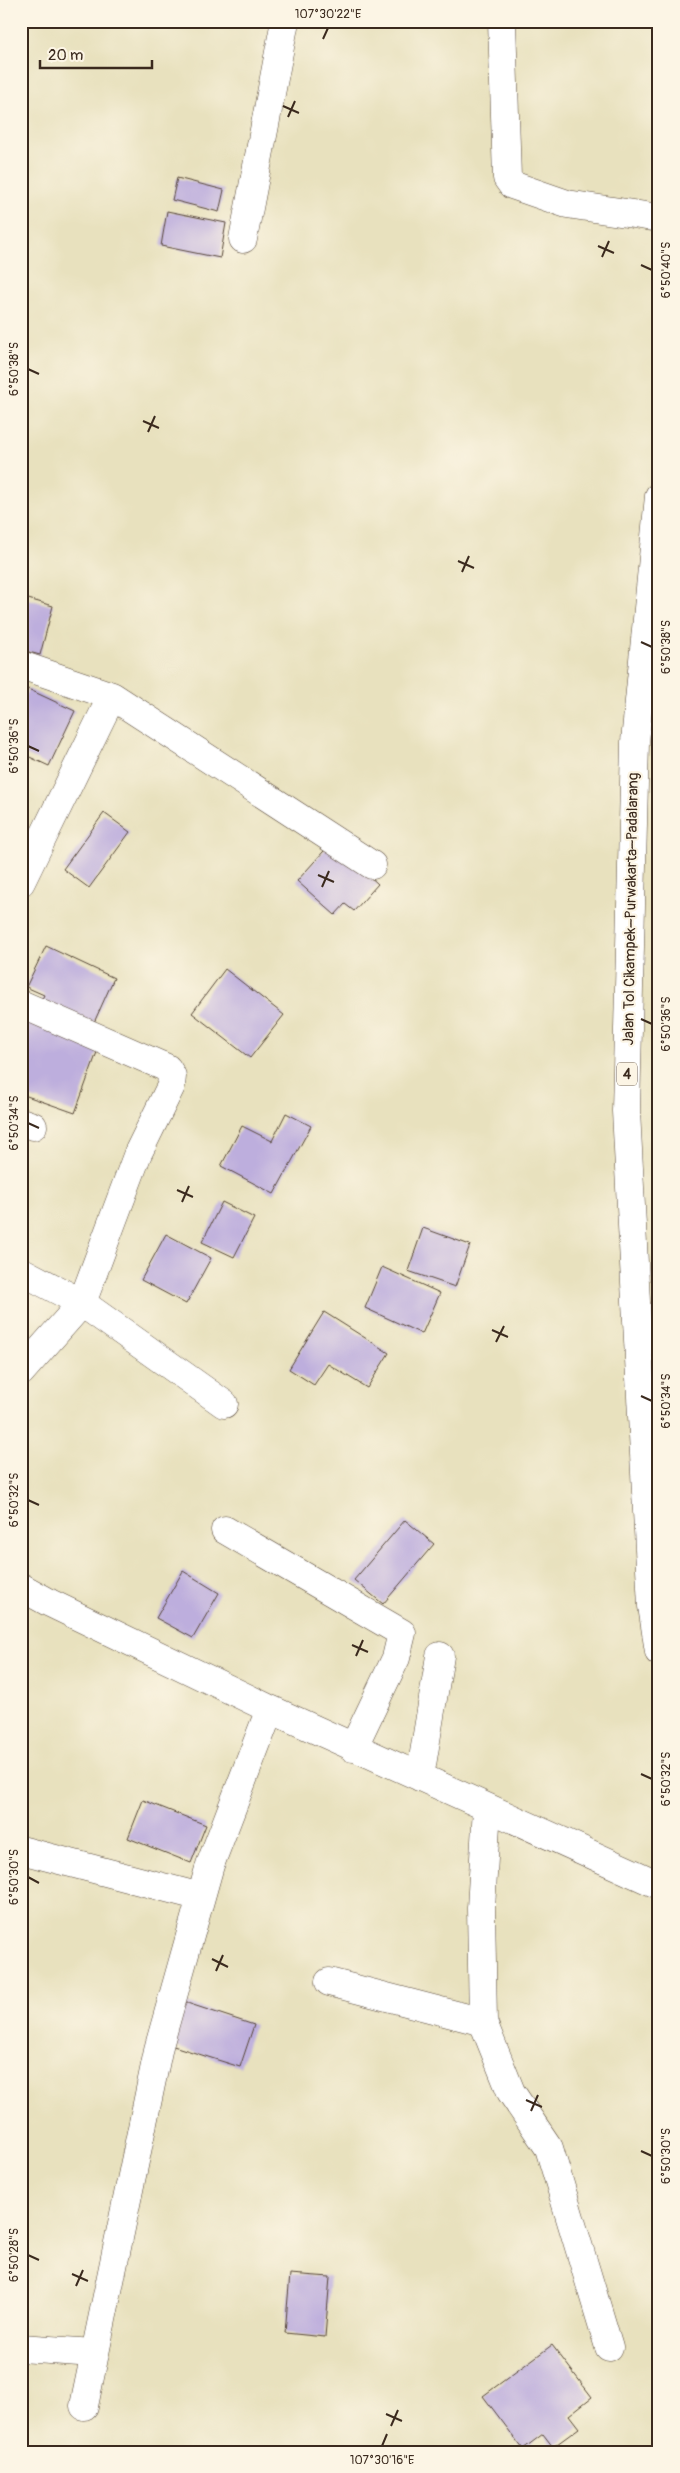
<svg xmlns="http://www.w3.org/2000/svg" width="680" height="2473" font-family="Pangolin,sans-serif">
	<rect width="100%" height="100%" fill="#fcf5e5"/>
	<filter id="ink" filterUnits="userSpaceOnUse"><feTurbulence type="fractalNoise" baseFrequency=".02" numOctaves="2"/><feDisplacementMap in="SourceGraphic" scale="10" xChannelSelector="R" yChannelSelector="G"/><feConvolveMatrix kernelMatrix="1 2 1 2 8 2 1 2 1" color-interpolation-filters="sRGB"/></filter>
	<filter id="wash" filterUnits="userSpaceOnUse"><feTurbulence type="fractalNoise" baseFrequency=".0096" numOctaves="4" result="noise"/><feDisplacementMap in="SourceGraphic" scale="20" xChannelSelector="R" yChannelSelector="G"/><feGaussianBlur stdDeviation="1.12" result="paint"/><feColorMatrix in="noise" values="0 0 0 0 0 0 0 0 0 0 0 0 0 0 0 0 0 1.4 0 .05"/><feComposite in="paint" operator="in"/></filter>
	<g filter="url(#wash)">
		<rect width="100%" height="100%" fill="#e8e1be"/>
		<g id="blocks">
			<path fill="#bdaedd" d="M177 178 224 190 219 212 172 200Z
				M167 211 226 223 220 258 161 246Z
				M21 597 53 606 40 655 21 650Z
				M28 689 75 711 49 766 21 753V703Z
				M104 813 130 832 89 888 63 869Z
				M332 842 378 884 354 911 345 904 335 915 297 881Z
				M46 946 114 978 92 1027 40 1003 44 995 26 987Z
				M225 969 284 1015 250 1058 192 1013Z
				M21 1012 101 1041 75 1113 21 1094Z
				M286 1113 311 1126 274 1194 221 1166 242 1126 272 1141Z
				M222 1202 254 1218 234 1257 202 1242Z
				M423 1228 470 1245 455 1287 408 1271Z
				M166 1234 211 1258 186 1304 141 1280Z
				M382 1267 440 1293 422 1334 365 1308Z
				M324 1312 389 1353 367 1388 328 1364 314 1385 289 1369Z
				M405 1520 434 1544 383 1604 354 1580Z
				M183 1571 219 1593 193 1638 156 1618Z
				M143 1800 206 1825 191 1863 128 1838Z
				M181 2001 254 2025 240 2067 167 2044Z
				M290 2274 330 2277 325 2337 285 2333Z
				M552 2345 592 2397 569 2415 579 2428 553 2447 543 2434 523 2449 483 2396Z"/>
		</g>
	</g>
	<g filter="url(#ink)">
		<use href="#blocks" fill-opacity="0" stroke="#554536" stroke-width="1"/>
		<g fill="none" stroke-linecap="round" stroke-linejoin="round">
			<g stroke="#554536" stroke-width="29">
				<path id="minor" d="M502 21 507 178 512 185 567 204 659 218
					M243 239 285 21
					M21 665 112 696 372 865
					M21 882 112 696
					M21 1004 167 1068 172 1076 171 1086 138 1153 82 1303 21 1372
					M21 1122 33 1126
					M21 1271 82 1303 224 1404
					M225 1530 402 1633 396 1658 353 1748
					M21 1587 50 1603 270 1709 659 1885
					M420 1777 440 1656
					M487 1808 481 1908 483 2022 511 2092 549 2148 609 2347
					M21 1850 201 1897
					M329 1982 483 2022
					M21 2348 94 2353
					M84 2406 159 2046 210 1865 270 1709"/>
			</g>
			<g stroke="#554536" stroke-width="29">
				<path id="highway" d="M659 496 635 742 626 1111 652 1606 659 1652"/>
			</g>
			<use href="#minor" stroke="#fff" stroke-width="28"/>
			<use href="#highway" stroke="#fff" stroke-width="28"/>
		</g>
	</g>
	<path fill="none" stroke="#3b2a1e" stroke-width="2" d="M323 39 328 28M283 106 299 113M288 117 295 101M598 246 614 253M602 257 609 241M641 265 652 270M28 369 39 374M143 421 159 428M148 432 155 416M458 561 474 568M462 572 469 556M641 642 652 647M28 746 39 751M318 875 334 882M322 887 329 871M641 1019 652 1024M28 1123 39 1128M177 1190 193 1197M182 1202 189 1186M492 1330 508 1337M496 1342 504 1326M641 1396 652 1401M28 1500 39 1505M352 1645 368 1652M356 1656 363 1640M641 1774 652 1779M28 1877 39 1883M212 1959 228 1967M216 1971 223 1955M526 2100 542 2107M531 2111 538 2095M641 2151 652 2156M28 2255 39 2260M72 2274 88 2281M76 2286 83 2270M386 2414 402 2421M391 2426 398 2410M382 2446 387 2434"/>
	<g text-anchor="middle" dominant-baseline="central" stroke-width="4.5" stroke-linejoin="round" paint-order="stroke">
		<rect fill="#fcf5e5" stroke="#75675a" stroke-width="1" x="617" y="1062.5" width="20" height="23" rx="4"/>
		<g font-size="14" font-weight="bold" fill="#3b2a1e">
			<text x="627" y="1074">4</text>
		</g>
		<g font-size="15" fill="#3b2a1e" stroke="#fcf5e5">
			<text transform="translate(631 909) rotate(-89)">Jalan Tol Cikampek–Purwakarta–Padalarang</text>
		</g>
	</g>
	<rect width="680" height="2473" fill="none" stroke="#fcf5e5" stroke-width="55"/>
	<path d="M40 60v8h112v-8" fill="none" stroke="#3b2a1e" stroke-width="2.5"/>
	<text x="48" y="60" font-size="15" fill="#3b2a1e" stroke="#fcf5e5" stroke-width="4" paint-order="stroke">20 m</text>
	<rect x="28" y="28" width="624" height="2418" fill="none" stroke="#3b2a1e" stroke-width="2"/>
	<g font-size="12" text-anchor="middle" fill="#3b2a1e">
		<text x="328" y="18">107°30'22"E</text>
		<text transform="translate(666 270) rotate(-90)" y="4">6°50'40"S</text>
		<text transform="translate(14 369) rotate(-90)" y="4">6°50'38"S</text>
		<text transform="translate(666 647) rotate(-90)" y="4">6°50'38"S</text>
		<text transform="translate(14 746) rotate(-90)" y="4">6°50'36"S</text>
		<text transform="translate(666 1024) rotate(-90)" y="4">6°50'36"S</text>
		<text transform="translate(14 1123) rotate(-90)" y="4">6°50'34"S</text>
		<text transform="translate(666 1401) rotate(-90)" y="4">6°50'34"S</text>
		<text transform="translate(14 1500) rotate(-90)" y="4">6°50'32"S</text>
		<text transform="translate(666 1779) rotate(-90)" y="4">6°50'32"S</text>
		<text transform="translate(14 1877) rotate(-90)" y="4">6°50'30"S</text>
		<text transform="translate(666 2156) rotate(-90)" y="4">6°50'30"S</text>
		<text transform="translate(14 2255) rotate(-90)" y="4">6°50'28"S</text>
		<text x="382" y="2464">107°30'16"E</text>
	</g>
</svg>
